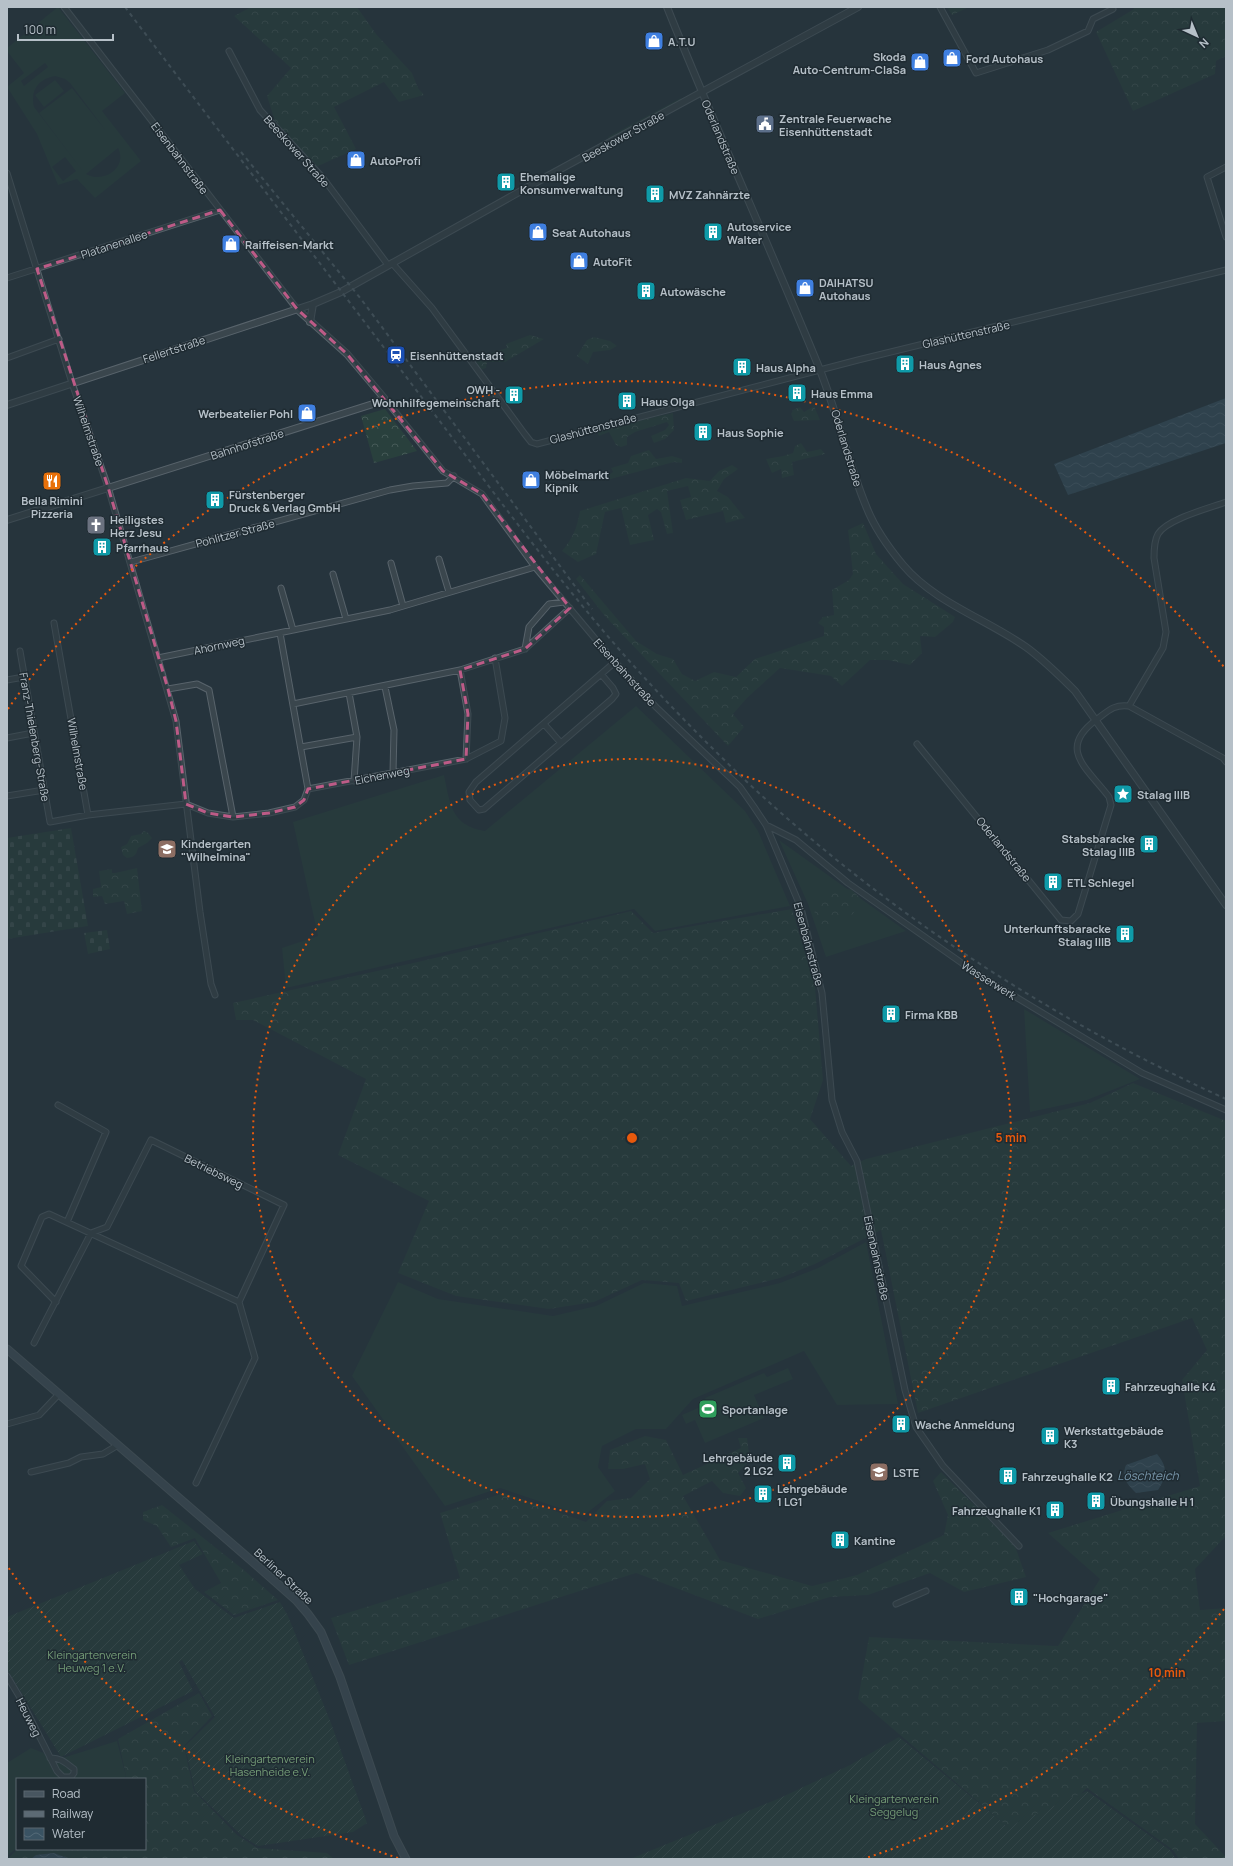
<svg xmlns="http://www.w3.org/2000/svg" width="1233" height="1866" font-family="Manrope,sans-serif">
	<defs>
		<pattern id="forest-crowns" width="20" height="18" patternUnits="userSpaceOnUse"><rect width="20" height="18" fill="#29403d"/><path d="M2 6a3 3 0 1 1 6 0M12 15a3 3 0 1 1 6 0" fill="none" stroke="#465a58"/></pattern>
		<pattern id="cemetery-stones" width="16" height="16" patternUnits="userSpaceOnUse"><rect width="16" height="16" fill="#29403d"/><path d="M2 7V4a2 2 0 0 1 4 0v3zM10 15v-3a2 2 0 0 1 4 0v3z" fill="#465a58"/></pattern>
		<pattern id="garden-furrows" width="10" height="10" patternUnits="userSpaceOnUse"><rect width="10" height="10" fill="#29403d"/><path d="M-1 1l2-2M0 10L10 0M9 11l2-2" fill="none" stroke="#465a58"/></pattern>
		<pattern id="water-waves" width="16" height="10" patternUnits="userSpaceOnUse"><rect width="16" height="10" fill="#3a5363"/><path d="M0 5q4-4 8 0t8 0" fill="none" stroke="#546a78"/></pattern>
	</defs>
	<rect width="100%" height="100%" fill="#26343d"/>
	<path fill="#29403d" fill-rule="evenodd" d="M58 7 125 93 102 111 141 161 95 198 77 179 58 185 37 134 7 87 24 73 7 51V48ZM45 63 48 67 24 86 21 81ZM55 76 65 79 70 83 106 131 72 88 39 113 85 174 34 107C30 91 38 79 55 76ZM118 148C128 168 103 184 86 174ZM65 157 76 171 63 181 52 167Z
		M55 80 64 91 44 107 35 95Z
		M681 98 682 100 609 139 608 137Z
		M636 706 745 811 758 831 790 906 655 931 634 909 286 988 282 948 318 936 293 822 444 775C450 803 451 826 485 831Z
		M779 840 906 931 826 957 808 904Z
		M1024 1009 1140 1079 1087 1100 1030 1112Z
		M866 1242 898 1404 837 1405 804 1351 693 1399 666 1429H636L602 1446 598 1467 615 1491 583 1516 500 1488 445 1506 352 1376 398 1282 438 1299 553 1316 596 1306 644 1283 677 1286 682 1306 780 1283 818 1268Z
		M788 1368 793 1379 754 1395 764 1418 705 1443 695 1420 686 1424 682 1415 707 1404 705 1398 764 1373 767 1377Z
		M117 1741 126 1776 124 1779H17V1848L7 1856V1763L31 1748 59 1759Z"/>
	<path fill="url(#forest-crowns)" d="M251 7H357L376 34 412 73 418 88 424 95 399 102 384 82 334 107 356 149 316 167 276 124 267 96 291 68 234 16Z
		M947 7H969L952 15Z
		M1133 7H1172L1173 9 1176 7H1226V56L1216 61 1215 74 1133 111 1096 32 1134 9Z
		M530 335 544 339 505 362H487L486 368 481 370 476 361 478 357 507 348 506 344Z
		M594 337 610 341 617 346 610 350 593 352 588 364 577 356 587 340Z
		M814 406 820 420 794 421 791 414 793 410 800 407 804 412Z
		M385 409 417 451 374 463 361 416Z
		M673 413 674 430 665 439 654 443 651 436 665 430 669 425 667 422 635 432 627 437V445L621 447 616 445 609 432 599 436 596 430Z
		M801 443 807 452 821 449 825 454 792 462 794 475 782 478 781 469 772 473 766 459 783 456 793 453 795 446Z
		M649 450 656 459 672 456 682 459V463L674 462 607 480 606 477 613 472 611 468 628 463 631 456Z
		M732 465 738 469 724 479 717 491 728 497 745 518 726 523 723 511 686 520 680 500 691 497 688 486 667 491 673 533 667 534 661 512 657 509 648 515 654 540 630 545 621 508 605 512 596 554 578 562 562 551C573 538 577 528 580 511L686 478 710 481 719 471Z
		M863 523 876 554 903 584 955 617 953 622 935 637 920 636 922 653 910 665 888 660H870L842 686 831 676 780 668 747 698 733 714 744 727 728 746 604 615 576 579 580 575 636 641 657 654 673 659 682 674 695 681 714 672 736 677 755 659 824 636V627L818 623 823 617 834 615 832 590 849 580 853 574 848 530Z
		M144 831 148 833 152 838 147 843 138 848C136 855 135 857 127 858L123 855 121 847 127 844 131 836 141 834Z
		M137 868 142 911 127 914 124 901 105 904 102 896 93 897V889L101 887 99 871 112 869V873H115Z
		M851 889 862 900 852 915 838 920 837 928 824 929 815 918 814 903 834 892Z
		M792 909 815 987 823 1080 810 1119 851 1166 866 1159 1090 1103 1133 1083 1226 1121V1536L1195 1569 1200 1610 1226 1608V1721L1197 1723 1195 1824 1226 1857V1859H1179L1173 1850 1087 1788 1014 1859 1009 1828 858 1699 869 1637 1058 1646 1100 1579 1048 1533 1200 1486 1182 1380 1207 1350 1192 1318 918 1413 881 1230 815 1264 780 1278 686 1301 679 1283 642 1280 594 1302 549 1309 456 1296 398 1273 429 1201 338 1155 366 1079 253 1020H236L233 1003 422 961 631 911 653 933Z
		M645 1436 666 1440 683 1475 741 1448 738 1438H747L750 1460 738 1473 746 1488 740 1496 723 1493 712 1481 683 1496 720 1560 812 1586 857 1575 944 1535 948 1515 933 1481 941 1472 1015 1546 1026 1577 964 1592 930 1573 868 1595 830 1597 758 1619 636 1573 349 1665 331 1618 460 1578 440 1513 504 1493 586 1522 607 1501 631 1498 650 1479 645 1464 623 1469H608L610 1450Z
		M162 1505 245 1571 278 1600 234 1615 204 1592 221 1583 195 1538 171 1547 157 1526 143 1520V1512Z
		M199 1693 212 1716 184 1746 194 1791 237 1835 257 1848 327 1853 334 1859H70L53 1853 37 1855 31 1859H7L18 1849H145V1779H125L126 1776 118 1739Z"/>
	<path fill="url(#cemetery-stones)" d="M71 828 88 926 7 939V838Z
		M107 930 110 949 88 954 84 933Z"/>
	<path fill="url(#garden-furrows)" d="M194 1541 203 1554 179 1565 195 1589 234 1618 280 1602 288 1616 331 1723 367 1823 353 1832 258 1846 242 1836 195 1791 185 1746 215 1717 182 1660 179 1662 193 1691 61 1757 7 1669V1617Z
		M899 1737 1008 1827 1087 1791 1170 1850 1176 1859H630L780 1798 850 1765Z"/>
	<path fill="url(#water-waves)" d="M1226 398V443L1068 495 1054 464Z
		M1157 1454C1168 1467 1167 1476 1158 1490L1136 1493C1127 1484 1121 1478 1126 1465Z
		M54 1853 70 1859H31L36 1855Z"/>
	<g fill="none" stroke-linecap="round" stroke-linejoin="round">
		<g stroke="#58636b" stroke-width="7">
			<path id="minor" d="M64 7 297 309
				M940 7 976 73 1048 50 1088 31 1093 19 1113 9
				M229 51 260 110 323 178 388 265
				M1226 167 1207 177 1226 237
				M7 173 72 383 108 487 176 721 200 912 211 984 215 995
				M392 263 432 308 524 433 531 442 537 444 858 360 1226 270
				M7 278 220 210
				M7 358 59 339
				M384 398 443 471 482 494 535 567 608 654 656 707 740 787 754 807 766 825 801 908 822 993 832 1100 842 1132 857 1161 905 1390 916 1427 943 1466 1019 1546
				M439 559 449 592
				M131 562 390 490 413 486 447 483 454 476
				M391 563 403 606
				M333 574 346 619
				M281 588 293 630
				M54 623 88 815
				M280 633 308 789
				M525 649 529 627 549 604 564 602
				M20 651 50 822 88 815 186 804 208 813 233 817 269 813 295 807 304 800 308 789
				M158 658 390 610 535 567
				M460 670 468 714 466 759
				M601 674 613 688 616 694 612 699 484 809 479 810 470 800 469 792 476 782 615 662
				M7 680 24 677
				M385 687 394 730 393 773
				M168 689 197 684 209 690 233 817
				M349 693 357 737 354 781
				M293 704 460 670 525 649 570 608
				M1129 706 1163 648 1166 632 1154 558C1154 550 1154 541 1158 534 1167 519 1210 508 1226 502
				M544 724 561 743
				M7 738 33 733
				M917 744 1061 920 1071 921 1078 914 1111 805 1109 797C1087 768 1057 749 1096 720 1108 711 1114 704 1129 706L1223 758 1226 762
				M301 747 357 737
				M308 789 466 759 501 741 505 718 495 658
				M7 796 44 790
				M766 825 796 840 848 883 976 973 1142 1073 1226 1110
				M58 1105 106 1132 67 1222
				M34 1343 91 1233 107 1227 151 1140 284 1205 239 1302 49 1214 42 1217 21 1266 56 1302
				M7 1424 39 1415 59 1394
				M31 1472 69 1463 81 1457 103 1454 118 1445
				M196 1483 255 1358 239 1302
				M896 1604 926 1591
				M7 1676 19 1696 57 1771 63 1777H71L74 1773V1769C67 1764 60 1757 50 1758"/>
		</g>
		<g stroke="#58636b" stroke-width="8">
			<path id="tertiary" d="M667 7C715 127 769 245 818 365 837 411 847 460 866 506 874 527 888 547 903 565 934 602 986 619 1026 647 1044 660 1059 675 1075 691L1226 905
				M310 322 313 304
				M7 405 313 304 341 292 544 178 858 7
				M7 520 373 404 384 398 347 354 297 309"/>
		</g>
		<g stroke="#58636b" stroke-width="9">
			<path id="secondary" d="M7 1349 246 1556 296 1600 308 1614 321 1632 340 1677 394 1836 406 1859"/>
		</g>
		<use href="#minor" stroke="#3a464d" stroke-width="5"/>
		<use href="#tertiary" stroke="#3a464d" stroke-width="6"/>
		<use href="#secondary" stroke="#485660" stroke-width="7"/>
		<path stroke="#5c6a74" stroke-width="2" stroke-dasharray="4 4" stroke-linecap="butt" d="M125 7C225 139 326 271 426 403 483 478 539 555 600 627 646 682 696 733 747 782 887 913 1051 1019 1226 1099
			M241 152 361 299 592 609"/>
	</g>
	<path d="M0 0H1233V1866H0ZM220 210 297 309 347 354 443 471 482 494 570 608 525 649 460 670 468 714 466 759 308 789 304 800 295 807 269 813 233 817 208 813 186 804 176 721 168 689 108 487 37 269Z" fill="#26343d" fill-opacity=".55" fill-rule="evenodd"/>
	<path fill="none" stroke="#bd5b87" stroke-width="3" stroke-dasharray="8 5" stroke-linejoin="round" d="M220 210 297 309 347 354 443 471 482 494 570 608 525 649 460 670 468 714 466 759 308 789 304 800 295 807 269 813 233 817 208 813 186 804 176 721 168 689 108 487 37 269Z"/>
	<g fill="none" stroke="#e8590c" stroke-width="2" stroke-dasharray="2 4">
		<circle cx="632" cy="1138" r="379"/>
		<path d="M1224 1609A757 757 0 0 1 866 1858M398 1858A757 757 0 0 1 8 1567M8 709A757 757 0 0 1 1224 667"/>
	</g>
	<defs>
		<g id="shop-square" transform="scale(1)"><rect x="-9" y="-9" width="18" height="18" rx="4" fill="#3f7fe0" stroke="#1f2b32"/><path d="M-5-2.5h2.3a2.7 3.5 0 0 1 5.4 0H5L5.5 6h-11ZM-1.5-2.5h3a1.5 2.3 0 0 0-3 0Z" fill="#fff"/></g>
		<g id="civic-square" transform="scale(1)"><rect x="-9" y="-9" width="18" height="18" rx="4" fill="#5c6f8a" stroke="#1f2b32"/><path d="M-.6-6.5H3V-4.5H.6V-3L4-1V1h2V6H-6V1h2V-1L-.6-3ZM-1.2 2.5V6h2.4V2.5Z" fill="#fff"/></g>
		<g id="building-square" transform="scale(1)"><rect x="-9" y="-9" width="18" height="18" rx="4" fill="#0f9aa8" stroke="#1f2b32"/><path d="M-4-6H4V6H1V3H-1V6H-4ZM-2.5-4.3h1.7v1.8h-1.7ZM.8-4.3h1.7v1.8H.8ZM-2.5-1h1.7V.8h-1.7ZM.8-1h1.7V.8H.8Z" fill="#fff"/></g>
		<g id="station-square" transform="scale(1)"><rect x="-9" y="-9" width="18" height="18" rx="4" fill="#1a4fb4" stroke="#1f2b32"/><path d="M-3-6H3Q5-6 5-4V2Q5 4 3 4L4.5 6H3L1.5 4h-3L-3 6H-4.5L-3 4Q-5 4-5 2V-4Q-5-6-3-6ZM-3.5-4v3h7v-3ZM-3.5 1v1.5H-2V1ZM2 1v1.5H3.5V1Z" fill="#fff"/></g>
		<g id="restaurant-square" transform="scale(1)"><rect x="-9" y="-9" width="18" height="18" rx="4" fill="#e8710a" stroke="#1f2b32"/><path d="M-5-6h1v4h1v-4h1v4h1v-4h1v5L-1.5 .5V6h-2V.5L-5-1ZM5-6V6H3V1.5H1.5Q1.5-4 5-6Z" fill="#fff"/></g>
		<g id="church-square" transform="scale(1)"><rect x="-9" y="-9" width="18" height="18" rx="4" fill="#6b7280" stroke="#1f2b32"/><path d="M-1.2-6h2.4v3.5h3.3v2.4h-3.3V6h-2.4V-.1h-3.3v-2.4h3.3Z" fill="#fff"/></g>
		<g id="sight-square" transform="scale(1)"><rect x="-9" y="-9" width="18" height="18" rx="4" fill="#0f9aa8" stroke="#1f2b32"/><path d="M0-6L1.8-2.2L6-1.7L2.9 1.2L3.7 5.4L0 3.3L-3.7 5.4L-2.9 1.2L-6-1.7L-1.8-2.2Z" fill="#fff"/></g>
		<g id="school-square" transform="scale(1)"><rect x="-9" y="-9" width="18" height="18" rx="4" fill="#8d6e63" stroke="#1f2b32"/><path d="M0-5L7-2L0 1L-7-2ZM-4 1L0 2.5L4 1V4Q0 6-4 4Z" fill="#fff"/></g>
		<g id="stadium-square" transform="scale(1)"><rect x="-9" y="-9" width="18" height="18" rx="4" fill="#2e9e5b" stroke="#1f2b32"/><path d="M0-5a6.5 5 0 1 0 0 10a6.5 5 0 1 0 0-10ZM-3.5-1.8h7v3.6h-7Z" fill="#fff"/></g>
	</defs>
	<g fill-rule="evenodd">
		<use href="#shop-square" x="654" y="41"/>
		<use href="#shop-square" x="952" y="58"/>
		<use href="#shop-square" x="920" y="62"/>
		<use href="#civic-square" x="765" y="124"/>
		<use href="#shop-square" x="356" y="160"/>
		<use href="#building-square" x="506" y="182"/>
		<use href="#building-square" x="655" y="194"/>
		<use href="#shop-square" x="538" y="232"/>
		<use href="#building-square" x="713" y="232"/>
		<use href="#shop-square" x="231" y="244"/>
		<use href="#shop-square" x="579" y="261"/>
		<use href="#shop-square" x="805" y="288"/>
		<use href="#building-square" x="646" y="291"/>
		<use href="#station-square" x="396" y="355"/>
		<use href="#building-square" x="905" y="364"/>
		<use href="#building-square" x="742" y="367"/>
		<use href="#building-square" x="797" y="393"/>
		<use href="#building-square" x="514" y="395"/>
		<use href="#building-square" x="627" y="401"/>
		<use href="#shop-square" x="307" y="413"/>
		<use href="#building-square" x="703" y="432"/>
		<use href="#shop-square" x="531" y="480"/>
		<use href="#restaurant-square" x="52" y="481"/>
		<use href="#building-square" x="215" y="500"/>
		<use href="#church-square" x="96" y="525"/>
		<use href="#building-square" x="102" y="547"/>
		<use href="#sight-square" x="1123" y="794"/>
		<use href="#building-square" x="1149" y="844"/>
		<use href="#school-square" x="167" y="849"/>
		<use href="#building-square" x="1053" y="882"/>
		<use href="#building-square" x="1125" y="934"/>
		<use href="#building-square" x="891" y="1014"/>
		<use href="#building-square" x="1111" y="1386"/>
		<use href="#stadium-square" x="708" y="1409"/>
		<use href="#building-square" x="901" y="1424"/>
		<use href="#building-square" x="1050" y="1436"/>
		<use href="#building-square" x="787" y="1463"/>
		<use href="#school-square" x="879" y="1472"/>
		<use href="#building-square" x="1008" y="1476"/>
		<use href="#building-square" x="763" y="1494"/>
		<use href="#building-square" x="1096" y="1501"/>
		<use href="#building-square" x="1055" y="1510"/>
		<use href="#building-square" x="840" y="1540"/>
		<use href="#building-square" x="1019" y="1597"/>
	</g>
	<g text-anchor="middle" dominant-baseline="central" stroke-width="3" stroke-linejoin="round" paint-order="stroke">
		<g font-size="11" font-weight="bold" fill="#b6c0c8" stroke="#1f2b32" text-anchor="start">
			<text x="668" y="41">A.T.U</text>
			<text x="906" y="56" text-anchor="end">Skoda<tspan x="906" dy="13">Auto-Centrum-ClaSa</tspan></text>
			<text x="966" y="58">Ford Autohaus</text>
			<text x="779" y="118">Zentrale Feuerwache<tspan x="779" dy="13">Eisenhüttenstadt</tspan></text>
			<text x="370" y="160">AutoProfi</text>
			<text x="520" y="176">Ehemalige<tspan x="520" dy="13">Konsumverwaltung</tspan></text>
			<text x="669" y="194">MVZ Zahnärzte</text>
			<text x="727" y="226">Autoservice<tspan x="727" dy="13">Walter</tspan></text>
			<text x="552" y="232">Seat Autohaus</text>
			<text x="245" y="244">Raiffeisen-Markt</text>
			<text x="593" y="261">AutoFit</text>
			<text x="819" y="282">DAIHATSU<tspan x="819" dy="13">Autohaus</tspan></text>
			<text x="660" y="291">Autowäsche</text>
			<text x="410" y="355">Eisenhüttenstadt</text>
			<text x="919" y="364">Haus Agnes</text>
			<text x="756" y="367">Haus Alpha</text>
			<text x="500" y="389" text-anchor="end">OWH -<tspan x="500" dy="13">Wohnhilfegemeinschaft</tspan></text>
			<text x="811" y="393">Haus Emma</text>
			<text x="641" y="401">Haus Olga</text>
			<text x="293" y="413" text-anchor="end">Werbeatelier Pohl</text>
			<text x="717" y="432">Haus Sophie</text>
			<text x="545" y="474">Möbelmarkt<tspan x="545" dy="13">Kipnik</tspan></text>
			<text x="229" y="494">Fürstenberger<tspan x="229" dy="13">Druck &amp; Verlag GmbH</tspan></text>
			<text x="52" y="500" text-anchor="middle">Bella Rimini<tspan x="52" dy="13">Pizzeria</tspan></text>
			<text x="110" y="519">Heiligstes<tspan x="110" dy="13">Herz Jesu</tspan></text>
			<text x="116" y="547">Pfarrhaus</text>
			<text x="1137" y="794">Stalag IIIB</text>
			<text x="1135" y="838" text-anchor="end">Stabsbaracke<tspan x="1135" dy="13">Stalag IIIB</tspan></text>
			<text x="181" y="843">Kindergarten<tspan x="181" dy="13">"Wilhelmina"</tspan></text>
			<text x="1067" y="882">ETL Schlegel</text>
			<text x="1111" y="928" text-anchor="end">Unterkunftsbaracke<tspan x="1111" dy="13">Stalag IIIB</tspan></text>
			<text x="905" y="1014">Firma KBB</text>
			<text x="1125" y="1386">Fahrzeughalle K4</text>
			<text x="722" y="1409">Sportanlage</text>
			<text x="915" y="1424">Wache Anmeldung</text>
			<text x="1064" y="1430">Werkstattgebäude<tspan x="1064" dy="13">K3</tspan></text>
			<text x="773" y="1457" text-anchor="end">Lehrgebäude<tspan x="773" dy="13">2 LG2</tspan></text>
			<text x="893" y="1472">LSTE</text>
			<text x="1022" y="1476">Fahrzeughalle K2</text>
			<text x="777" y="1488">Lehrgebäude<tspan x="777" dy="13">1 LG1</tspan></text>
			<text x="1110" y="1501">Übungshalle H 1</text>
			<text x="1041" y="1510" text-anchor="end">Fahrzeughalle K1</text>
			<text x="854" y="1540">Kantine</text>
			<text x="1033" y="1597">"Hochgarage"</text>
		</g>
		<g font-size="11" fill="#b6c0c8" stroke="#1f2b32">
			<text transform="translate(623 136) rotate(-29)">Beeskower Straße</text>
			<text transform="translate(721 137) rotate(67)">Oderlandstraße</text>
			<text transform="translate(297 151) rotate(48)">Beeskower Straße</text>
			<text transform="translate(180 158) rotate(53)">Eisenbahnstraße</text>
			<text transform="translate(114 244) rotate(-18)">Platanenallee</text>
			<text transform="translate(966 334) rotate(-13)">Glashüttenstraße</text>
			<text transform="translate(174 349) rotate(-18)">Fellertstraße</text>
			<text transform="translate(593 428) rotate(-15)">Glashüttenstraße</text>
			<text transform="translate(89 431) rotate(71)">Wilhelmstraße</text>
			<text transform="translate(247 444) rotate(-18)">Bahnhofstraße</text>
			<text transform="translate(847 448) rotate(73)">Oderlandstraße</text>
			<text transform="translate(235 533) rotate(-15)">Pohlitzer Straße</text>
			<text transform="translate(219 645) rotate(-12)">Ahornweg</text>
			<text transform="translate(625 672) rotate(48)">Eisenbahnstraße</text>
			<text transform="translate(35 737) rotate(80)">Franz-Thielenberg-Straße</text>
			<text transform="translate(78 754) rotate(80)">Wilhelmstraße</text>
			<text transform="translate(382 775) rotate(-11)">Eichenweg</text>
			<text transform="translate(1004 849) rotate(51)">Oderlandstraße</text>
			<text transform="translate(809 944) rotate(75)">Eisenbahnstraße</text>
			<text transform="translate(989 980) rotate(32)">Wasserwerk</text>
			<text transform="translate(214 1171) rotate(26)">Betriebsweg</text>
			<text transform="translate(877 1258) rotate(78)">Eisenbahnstraße</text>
			<text transform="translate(284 1576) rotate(43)">Berliner Straße</text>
			<text transform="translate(29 1717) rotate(63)">Heuweg</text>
		</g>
		<g font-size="11" fill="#759d77" stroke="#1f2b32">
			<text x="92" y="1654">Kleingartenverein<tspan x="92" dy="13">Heuweg 1 e.V.</tspan></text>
			<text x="270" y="1758">Kleingartenverein<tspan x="270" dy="13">Hasenheide e.V.</tspan></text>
			<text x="894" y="1798">Kleingartenverein<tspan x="894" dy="13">Seggelug</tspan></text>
		</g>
		<g font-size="12" font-style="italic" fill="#7896aa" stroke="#1f2b32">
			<text x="1148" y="1475">Löschteich</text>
		</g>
	</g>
	<circle cx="632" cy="1138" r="6" fill="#e8590c" stroke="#1f2b32" stroke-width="2"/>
	<g font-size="12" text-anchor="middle" font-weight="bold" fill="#e8590c" stroke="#1f2b32" stroke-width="3" stroke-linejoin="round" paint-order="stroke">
		<text x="1011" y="1142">5 min</text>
		<text x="1167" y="1677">10 min</text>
	</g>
	<rect width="1233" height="1866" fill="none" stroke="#b6c0c8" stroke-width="16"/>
	<rect x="16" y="1778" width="130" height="72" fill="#1f2b32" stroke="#5b676e"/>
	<rect x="24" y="1791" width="20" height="6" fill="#485660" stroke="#5b676e"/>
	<text x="52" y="1798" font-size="12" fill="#b6c0c8">Road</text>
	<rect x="24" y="1811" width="20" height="6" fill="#5c6a74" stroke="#5b676e"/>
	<text x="52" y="1818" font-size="12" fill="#b6c0c8">Railway</text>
	<rect x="24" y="1828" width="20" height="12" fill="url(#water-waves)" stroke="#5b676e"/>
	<text x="52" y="1838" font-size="12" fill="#b6c0c8">Water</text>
	<g transform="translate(1197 36) rotate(136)" stroke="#1f2b32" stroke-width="3" paint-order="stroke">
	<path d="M0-3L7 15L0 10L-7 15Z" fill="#b6c0c8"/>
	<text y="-6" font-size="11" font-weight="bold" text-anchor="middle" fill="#b6c0c8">N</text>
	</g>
	<path d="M18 34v6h95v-6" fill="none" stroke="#b6c0c8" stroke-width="2"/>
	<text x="24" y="34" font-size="12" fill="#b6c0c8" stroke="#1f2b32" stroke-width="3" paint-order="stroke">100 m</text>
</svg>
